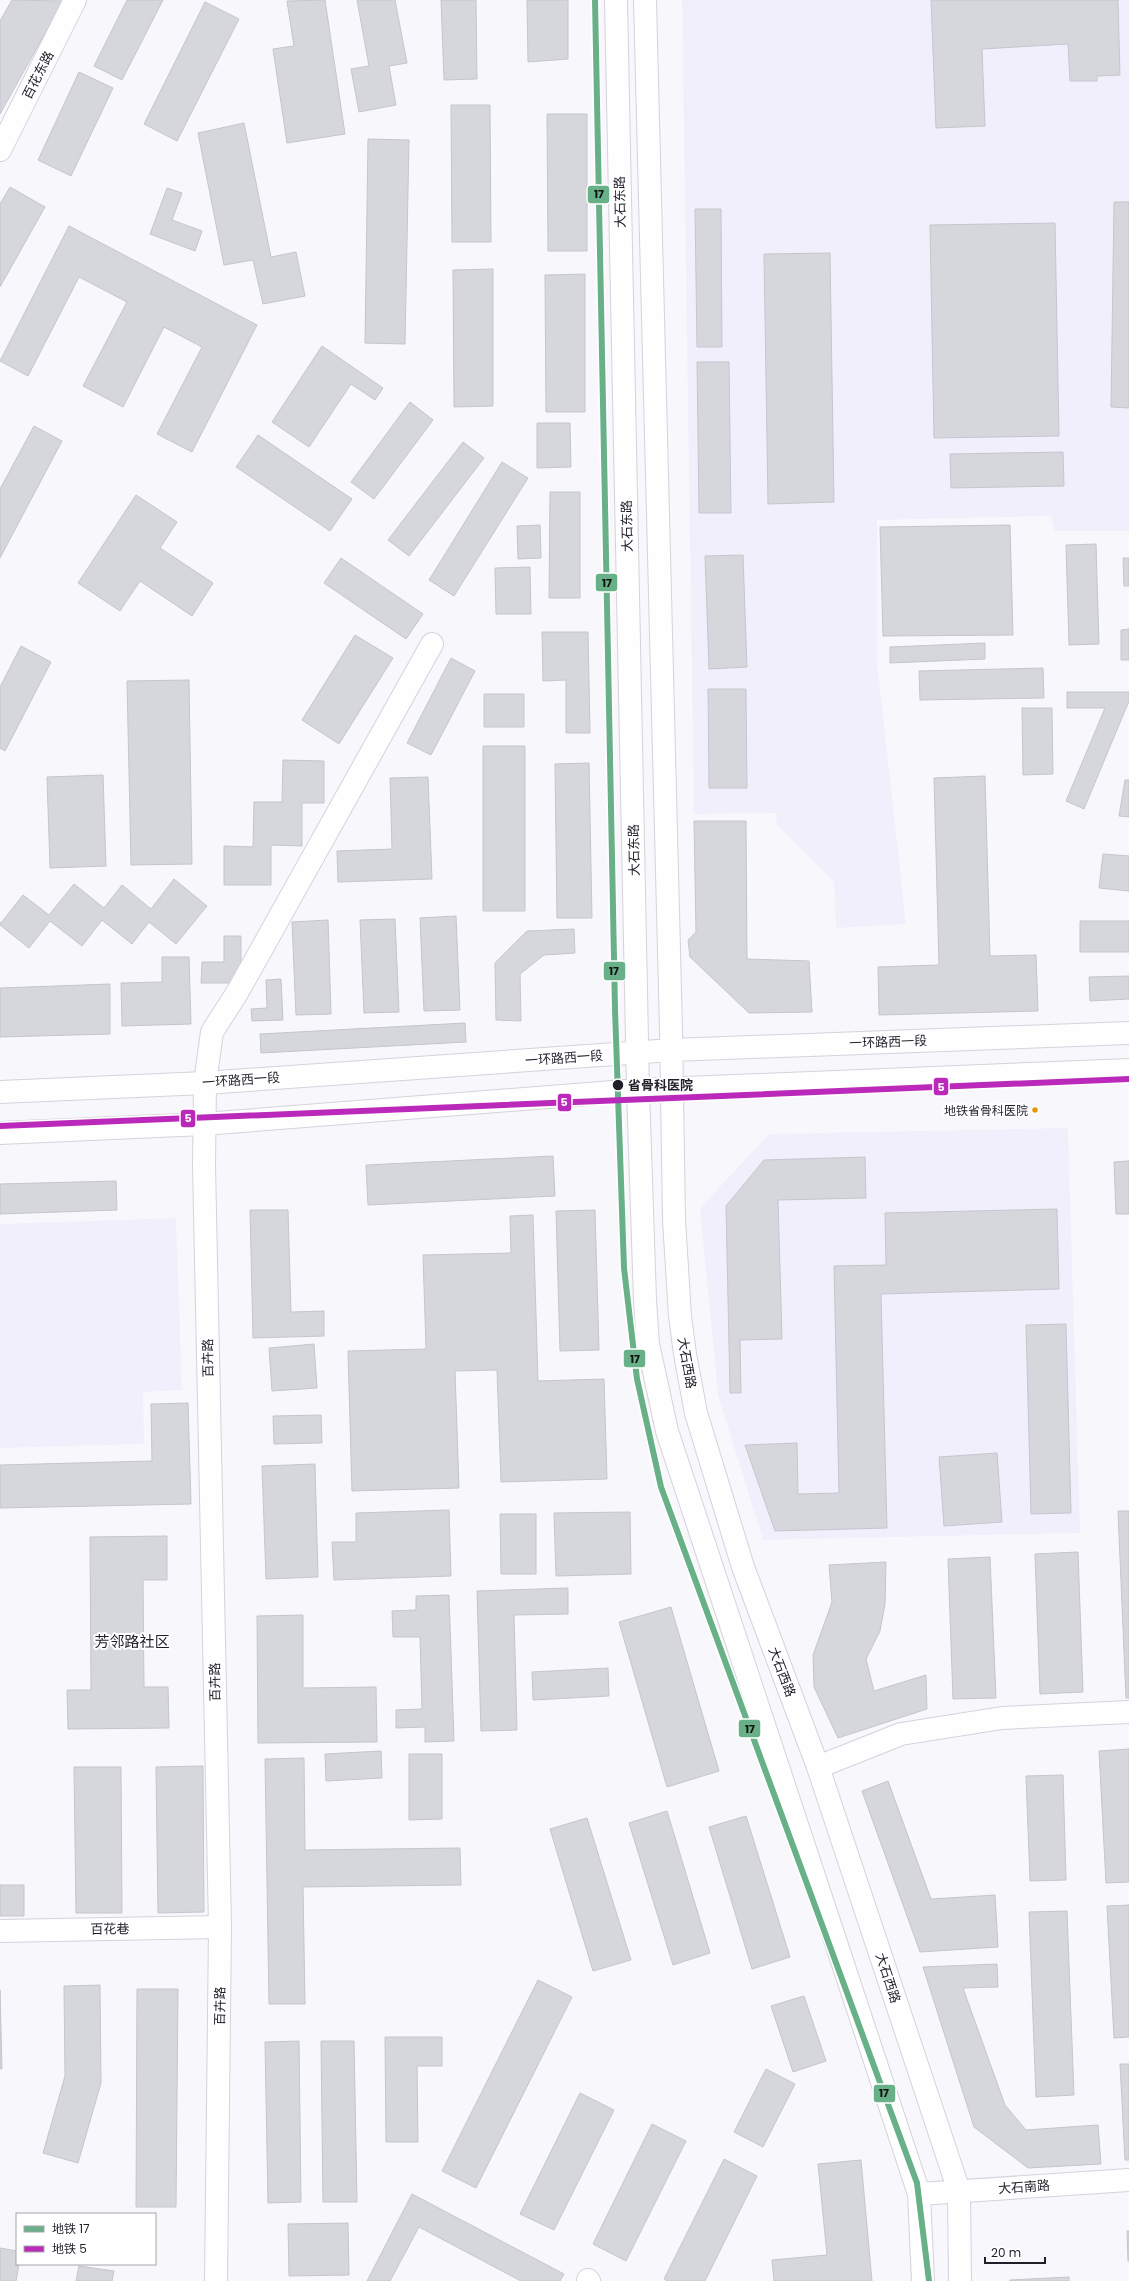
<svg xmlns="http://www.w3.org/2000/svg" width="1129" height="2281" font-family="Poppins,'Noto Sans SC',sans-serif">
	<rect width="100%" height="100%" fill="#f8f7fc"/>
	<path fill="#f2effd" d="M682 0H1129V531H1055L1051 516 877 520V662L906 924 836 928 834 882 776 824 777 813 694 814Z
		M1068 1128 1080 1533 763 1540 718 1395 700 1208 769 1134Z
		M176 1218 182 1390 143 1392 144 1444 0 1448V1224Z"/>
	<path fill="#d5d7dd" stroke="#c4c6cd" d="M12 0 63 1 0 114V21Z
		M127 0H163L122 80 94 66Z
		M325 0 345 134 287 143 273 49 294 46 287 1Z
		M357 0H395L407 63 389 66 396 105 359 112 351 69 369 66Z
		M441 0H476L477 79 444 80Z
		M527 0H568V59L528 62Z
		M931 0H1118L1120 75 1097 76V81H1070L1068 44 982 49 985 126 936 128Z
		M205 2 239 19 177 141 144 124Z
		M79 72 113 88 71 176 38 160Z
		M451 105H490L491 242H452Z
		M547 114H587V251H548Z
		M244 123 271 257 296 252 305 296 263 304 253 260 224 265 198 133Z
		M368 139 409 140 405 344 365 343Z
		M10 187 45 207 0 287V204Z
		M167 188 182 193 172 220 202 231 195 251 150 234Z
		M1114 202H1129V408L1111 407Z
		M695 209H721L722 347H697Z
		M1055 223 1059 436 934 438 930 225Z
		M69 226 257 325 192 452 157 434 202 347 164 327 123 407 83 386 127 302 79 277 28 376 0 361Z
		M830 253 834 502 768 504 764 254Z
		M493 269V406L454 407 453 270Z
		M585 274V412H546L545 275Z
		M322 346 383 388 375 400 351 384 309 447 272 422Z
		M697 362H729L731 513H699Z
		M410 402 433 420 374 499 351 482Z
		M537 423H570L571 467 537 468Z
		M34 426 62 441 0 558V489Z
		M258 435 352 499 330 531 236 467Z
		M463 442 484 458 409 556 388 540Z
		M1063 452 1064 486 951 488 950 454Z
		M502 462 528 478 454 596 429 580Z
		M550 492H580V598H549Z
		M136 495 177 522 160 548 213 583 192 616 140 581 120 611 78 583Z
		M540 525 541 558 518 559 517 526Z
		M1010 525 1013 635 883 636 880 527Z
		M1096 544 1099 644 1069 645 1066 545Z
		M743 555 747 667 709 669 705 556Z
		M341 558 423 614 406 639 324 583Z
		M1123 558H1129V586H1124Z
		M530 567 531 614H496L495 568Z
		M1129 629V660H1121V630Z
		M542 632H588L590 733H566V680L543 681Z
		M355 635 393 658 339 744 302 720Z
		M985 643V659L890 663V647Z
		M21 646 51 662 5 751 0 748V687Z
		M451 658 475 671 431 755 407 743Z
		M1043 668 1044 698 920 700 919 671Z
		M189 680 192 864 131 865 127 681Z
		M708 689H746L747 788H709Z
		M1067 692H1129V701L1084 809 1066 801 1105 708H1067Z
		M484 694H524V727H484Z
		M1022 708H1052L1053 774 1023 775Z
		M483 746H525V911H483Z
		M283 760 324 761V803H302V846L271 845V885H224V846L253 847 254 802H282Z
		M589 763 592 918H557L555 764Z
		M103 775 106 866 50 868 47 777Z
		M985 776 990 956 1036 955 1038 1011 879 1015 878 967 939 965 934 778Z
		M428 777 432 879 338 882 337 851 392 849 390 778Z
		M1125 780H1129V817L1119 816Z
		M694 821H746L747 959 809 961 812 1012 749 1013 690 957 688 940 696 932Z
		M1103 854 1129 856V891L1099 888Z
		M174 879 207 906 176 944 149 922 132 944 102 920 82 946 50 921 29 948 0 925V922L1 923 23 895 49 915 74 884 104 908 122 885 151 909Z
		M456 916 460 1010 424 1011 420 918Z
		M395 919 399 1012 364 1013 360 920Z
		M328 920 331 1014 296 1015 292 922Z
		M1080 921H1129V952H1080Z
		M574 929 575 953 544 955 520 974 521 1021 496 1020 495 963 527 931Z
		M224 936H241V983H201L202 962H224Z
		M162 957H189L191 1024 122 1026 121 983 162 982Z
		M1129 976V999L1090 1001 1089 977Z
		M281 979 283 1020 252 1021 251 1009 267 1008 266 980Z
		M110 984V1034L0 1037V988Z
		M465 1023 466 1042 261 1053 260 1034Z
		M553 1156 555 1196 368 1205 366 1165Z
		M865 1157 866 1198 778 1200 782 1339 740 1340 741 1393H730L726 1206 764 1160Z
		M1129 1161V1214H1116L1114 1162Z
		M116 1181 117 1210 0 1214V1184Z
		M1057 1209 1059 1289 881 1294 887 1528 775 1531 745 1445 797 1443 798 1494 839 1493 834 1266 886 1265 885 1213Z
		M250 1210H288L291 1312 324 1311V1336L253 1338Z
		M595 1210 599 1350 560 1351 556 1211Z
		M533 1215 538 1381 604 1379 607 1479 501 1482 497 1370 455 1371 459 1488 352 1491 348 1351 426 1349 423 1255 511 1253 510 1216Z
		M1066 1324 1071 1513 1031 1514 1026 1325Z
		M314 1344 317 1388 272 1391 269 1348Z
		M188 1403 191 1504 0 1508V1465L152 1461 151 1404Z
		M321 1415 322 1443 274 1444 273 1416Z
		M997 1453 1002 1522 944 1526 939 1457Z
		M315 1464 318 1577 266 1579 262 1466Z
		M449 1510 451 1576 334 1580 332 1542H356V1513Z
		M1118 1511H1129V1698H1126Z
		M630 1512 631 1574 556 1576 554 1513Z
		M500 1514H536V1574H501Z
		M167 1536V1580H143L144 1687H168L169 1728 68 1729 67 1690H91L90 1537Z
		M1078 1552 1083 1692 1040 1694 1035 1554Z
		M990 1557 996 1698 953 1699 948 1559Z
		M886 1562 885 1604 880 1631 866 1659 874 1691 926 1675 927 1709 838 1738 814 1687 813 1655 832 1602 829 1565Z
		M568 1588V1614L514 1615 517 1730 481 1731 477 1591Z
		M449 1595 454 1741 425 1742V1727L396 1728V1710L422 1709 420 1637H393L392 1611 416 1610V1596Z
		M671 1607 719 1771 667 1787 619 1622Z
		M303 1615V1688L376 1687 377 1742 258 1743 257 1616Z
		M608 1668 609 1696 533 1700 532 1672Z
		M1129 1749V1882L1106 1883 1099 1751Z
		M381 1751 382 1778 326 1781 325 1754Z
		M409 1754H442V1819L409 1820Z
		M304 1758 305 1850 460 1848 461 1885 303 1887 305 2004H269L265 1759Z
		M203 1766 204 1912 158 1913 156 1767Z
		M74 1767H121L122 1913H76Z
		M1063 1775 1066 1880 1030 1881 1026 1776Z
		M888 1781 931 1899 995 1895 998 1947 920 1952 862 1791Z
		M667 1811 710 1953 673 1965 629 1823Z
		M746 1816 790 1957 752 1969 709 1827Z
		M587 1818 631 1960 593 1971 550 1829Z
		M0 1885H24V1916H0Z
		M1129 1905V2037L1114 2038 1107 1906Z
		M1067 1911 1074 2095 1036 2097 1029 1912Z
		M997 1964 998 1987 963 1988 1005 2105 1026 2130 1098 2125 1101 2164 1028 2168 974 2127 923 1967Z
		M538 1980 572 1997 476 2188 442 2171Z
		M100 1985 101 2083 78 2163 43 2153 65 2076 64 1986Z
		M137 1989H178L176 2207H136Z
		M0 1990 2 2069H0Z
		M804 1996 826 2061 793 2072 771 2006Z
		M385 2037H442V2066H417L418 2142H386Z
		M299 2041 301 2202 268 2203 265 2042Z
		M321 2041H354L357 2202H323Z
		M1120 2064H1129V2160H1125Z
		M766 2069 795 2084 763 2147 734 2132Z
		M580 2093 614 2110 554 2230 520 2214Z
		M652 2124 686 2141 626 2261 593 2244Z
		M724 2159 757 2176 705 2281H667L664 2279Z
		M861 2160 872 2281H774L772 2260 827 2255 818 2164Z
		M412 2194 564 2274 560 2281H521L419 2227 390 2281H367Z
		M348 2223 349 2275 289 2276 288 2224Z
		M1127 2231H1129V2261H1128Z
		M0 2248 17 2251V2264H19L16 2281H0Z
		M79 2266 114 2271 112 2281H76Z
		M1069 2277V2281H1010V2280Z"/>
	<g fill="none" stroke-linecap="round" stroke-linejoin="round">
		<g stroke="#d5d2db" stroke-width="24">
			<path id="minor" d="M0 150 75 0
				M818 1767 901 1734 1002 1718 1129 1712
				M0 1931 220 1927
				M919 2194 1129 2180
				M588 2280 589 2281
				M216 2281 220 1927 204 1165 205 1083 212 1032 237 993 432 644"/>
		</g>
		<g stroke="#d5d2db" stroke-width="24">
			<path id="major" d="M616 0 638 1090 645 1300 648 1344 667 1431 919 2194 923 2281
				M645 0 671 1030 674 1220 680 1316 685 1354 696 1413 743 1567 818 1767 959 2191 960 2281
				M0 1092 205 1083 672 1050 1129 1033
				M0 1133 204 1124 638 1090 1129 1070"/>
		</g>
		<use href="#minor" stroke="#fefeff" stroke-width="22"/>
		<use href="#major" stroke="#fefeff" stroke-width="22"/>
		<g stroke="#fff" stroke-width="9">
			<path id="metro-1" d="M595 0 615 1009 624 1268 637 1379 661 1487 917 2183 929 2281"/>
		</g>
		<g stroke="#fff" stroke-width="9">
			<path id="metro-2" d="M0 1126 1129 1079"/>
		</g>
		<use href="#metro-1" stroke="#68b087" stroke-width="6"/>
		<use href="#metro-2" stroke="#bb29bb" stroke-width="6"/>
	</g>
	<circle fill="#211e28" stroke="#fff" stroke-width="1.5" cx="618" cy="1085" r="6"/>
	<circle fill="#e29804" stroke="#fff" stroke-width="1.5" cx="1035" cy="1110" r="3.5"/>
	<g text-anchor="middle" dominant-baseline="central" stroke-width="4" stroke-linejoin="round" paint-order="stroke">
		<g font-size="12" fill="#211e28" stroke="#fff" text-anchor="end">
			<text x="1028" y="1110">地铁省骨科医院</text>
		</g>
		<g font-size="13" fill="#211e28" stroke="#fff">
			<text transform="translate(38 75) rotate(-63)">百花东路</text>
			<text transform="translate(620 202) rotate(-91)">大石东路</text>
			<text transform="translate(627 526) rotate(-91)">大石东路</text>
			<text transform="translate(634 850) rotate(-91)">大石东路</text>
			<text transform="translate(888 1042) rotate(-2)">一环路西一段</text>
			<text transform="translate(564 1058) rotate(-4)">一环路西一段</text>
			<text transform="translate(241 1080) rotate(-4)">一环路西一段</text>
			<text transform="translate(208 1358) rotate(-91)">百卉路</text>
			<text transform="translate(687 1363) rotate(80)">大石西路</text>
			<text transform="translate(782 1672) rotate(69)">大石西路</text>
			<text transform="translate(215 1682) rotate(-91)">百卉路</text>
			<text transform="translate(110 1929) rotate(-1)">百花巷</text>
			<text transform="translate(888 1978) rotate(72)">大石西路</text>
			<text transform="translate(220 2006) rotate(-89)">百卉路</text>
			<text transform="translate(1024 2187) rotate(-4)">大石南路</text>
		</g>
		<g font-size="13" font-weight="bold" fill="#211e28" stroke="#fff" text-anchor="start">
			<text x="628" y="1085">省骨科医院</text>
		</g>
		<g font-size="15" fill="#211e28" stroke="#fff">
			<text x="132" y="1641">芳邻路社区</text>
		</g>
	</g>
	<g stroke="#fff" stroke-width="1.5">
		<rect x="587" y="185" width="23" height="19" rx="4" fill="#68b087"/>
		<rect x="595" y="573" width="23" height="19" rx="4" fill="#68b087"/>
		<rect x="603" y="961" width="23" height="20" rx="4" fill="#68b087"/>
		<rect x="933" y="1077" width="16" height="19" rx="4" fill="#bb29bb"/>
		<rect x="557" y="1093" width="15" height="19" rx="4" fill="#bb29bb"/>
		<rect x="180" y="1109" width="16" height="19" rx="4" fill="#bb29bb"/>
		<rect x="623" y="1349" width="23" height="19" rx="4" fill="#68b087"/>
		<rect x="738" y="1719" width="23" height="19" rx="4" fill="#68b087"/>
		<rect x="873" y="2084" width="23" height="19" rx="4" fill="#68b087"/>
	</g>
	<g font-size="11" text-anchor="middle" font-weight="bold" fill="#fff">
		<text x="941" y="1091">5</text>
		<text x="564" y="1106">5</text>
		<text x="188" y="1122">5</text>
	</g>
	<g font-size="11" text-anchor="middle" font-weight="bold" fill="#111">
		<text x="599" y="198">17</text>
		<text x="607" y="587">17</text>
		<text x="614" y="975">17</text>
		<text x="635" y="1363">17</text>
		<text x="750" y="1733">17</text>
		<text x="884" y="2097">17</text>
	</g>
	<rect x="16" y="2213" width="140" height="52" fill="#ffffff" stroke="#a6a5a9"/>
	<rect x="24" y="2226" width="20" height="6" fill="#68b087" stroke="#a6a5a9"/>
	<text x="52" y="2233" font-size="12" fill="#211e28">地铁 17</text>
	<rect x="24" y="2246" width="20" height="6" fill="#bb29bb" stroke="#a6a5a9"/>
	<text x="52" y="2253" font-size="12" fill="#211e28">地铁 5</text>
	<path d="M985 2257v6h60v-6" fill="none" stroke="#211e28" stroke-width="2"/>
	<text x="991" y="2257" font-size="12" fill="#211e28" stroke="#ffffff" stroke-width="3" paint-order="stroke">20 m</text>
</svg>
